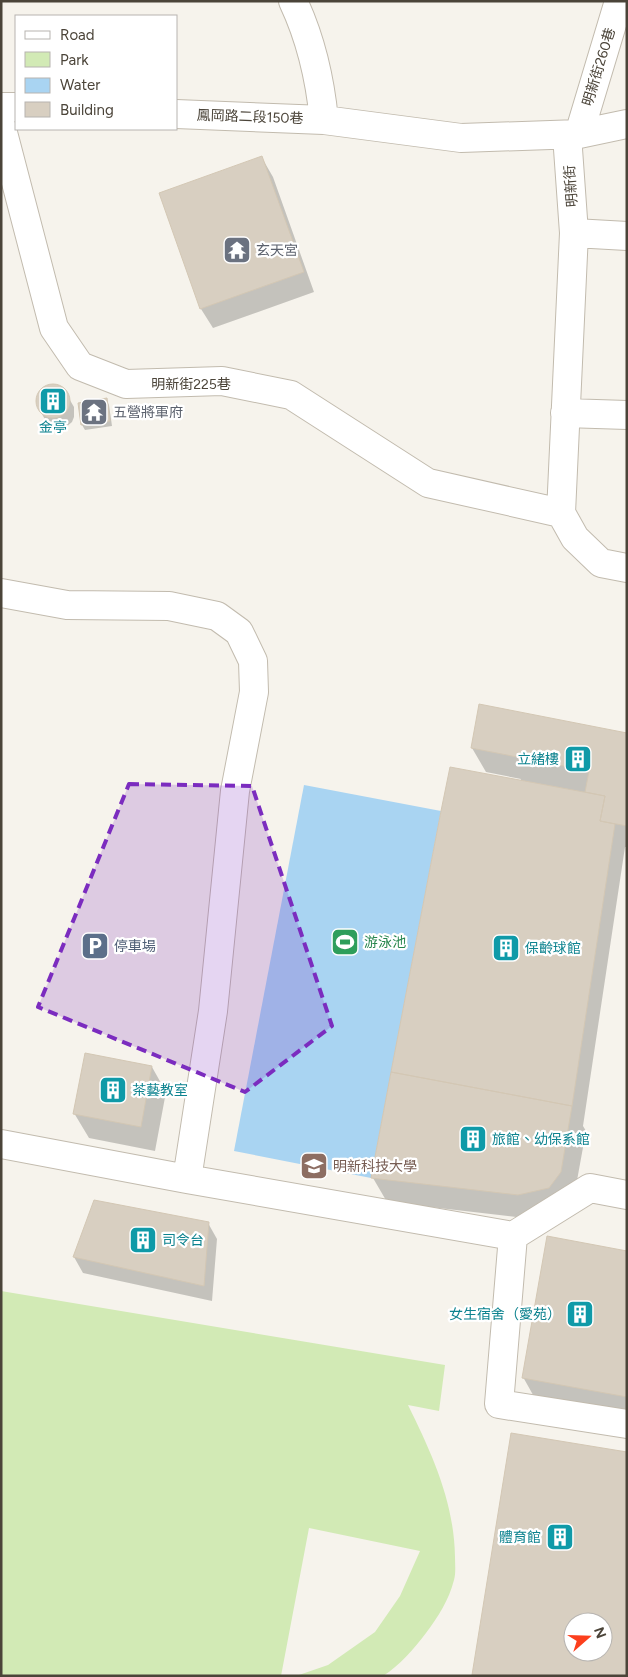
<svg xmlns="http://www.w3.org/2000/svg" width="628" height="1677" font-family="Figtree,'Noto Sans TC',sans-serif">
	<rect width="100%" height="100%" fill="#f6f3ec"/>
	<path fill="#d2eab5" d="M1 1291 445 1365 439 1411 408 1405C432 1454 454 1501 455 1557 455 1564 456 1573 454 1580 449 1600 438 1617 426 1633 414 1649 399 1666 383 1676H296L328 1665 375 1632 400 1596 420 1551 309 1528 281 1676 1 1675Z"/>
	<path fill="#a9d4f2" d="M304 785 441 811 371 1178 234 1151Z"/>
	<path fill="#0003" fill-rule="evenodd" d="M262 158 273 177 314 292 213 328 201 309 160 194Z
		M49 386 59 387 64 390 74 407V417L72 422 65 428H55L47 423 38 407V397L44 388Z
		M106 399 109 405 112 426 85 430 82 425 79 404Z
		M627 734V847H625L583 1126 586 1131 574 1197 533 1219 387 1202 373 1178 520 781 521 779 486 772 472 748Z
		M152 1067 166 1092 155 1151 89 1138 74 1113Z
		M208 1223 217 1239 212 1301 83 1273 74 1257Z
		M627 1252V1418L537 1402 523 1377Z
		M512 1434 627 1453V1676H473ZM573 1622H603V1652H573Z"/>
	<path fill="#d8cfc1" stroke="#d3c7b4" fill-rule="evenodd" d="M262 156 304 272 200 309 159 193Z
		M36 401a17 17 0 1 1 34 0a17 17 0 1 1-34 0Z
		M107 398 110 421 81 425 78 403Z
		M479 704 627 733V826L600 821 605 796 585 792 589 771 471 748Z
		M450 767 605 796 600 821 615 824 572 1106 391 1072 441 811Z
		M85 1053 152 1066 141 1127 73 1114Z
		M391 1072 572 1106 561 1172 549 1188 518 1195 371 1178Z
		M94 1200 209 1222 204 1286 73 1257Z
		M547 1236 627 1251V1397L522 1378Z
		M511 1433 627 1452V1676L472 1675ZM573 1622H603V1652H573Z"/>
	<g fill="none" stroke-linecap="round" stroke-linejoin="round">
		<g stroke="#c2bbae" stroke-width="30">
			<path id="minor" d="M293 1C311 39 320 79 324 120L461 138 579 134 627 124
				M1 107H16
				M176 114 324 120
				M1 125 54 328 80 366 126 384 222 381 291 395 428 483 561 513
				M579 134 619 1
				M567 135 574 233 561 513 575 538 601 563 627 568
				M574 233 627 236
				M565 413 627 415
				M1 593 67 605 169 606 217 616 239 632 253 661 254 692 235 791 213 1011 187 1179
				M1 1144 187 1179 513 1236 590 1188 627 1195
				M513 1236 499 1404 627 1424"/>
		</g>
		<use href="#minor" stroke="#fff" stroke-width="28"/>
	</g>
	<path fill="#7b2cbf" fill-opacity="0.2" stroke="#7b2cbf" stroke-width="4" stroke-dasharray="10 6" stroke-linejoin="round" d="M129 784 252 786 332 1026 245 1092 38 1007Z"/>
	<defs>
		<g id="temple-square" transform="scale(1.4375)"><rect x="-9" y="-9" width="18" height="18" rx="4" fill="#6b7280" stroke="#fff"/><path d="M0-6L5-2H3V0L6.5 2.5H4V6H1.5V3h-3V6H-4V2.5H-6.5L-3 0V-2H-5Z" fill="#fff"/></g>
		<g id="building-square" transform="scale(1.4375)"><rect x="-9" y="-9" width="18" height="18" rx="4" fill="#0f9aa8" stroke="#fff"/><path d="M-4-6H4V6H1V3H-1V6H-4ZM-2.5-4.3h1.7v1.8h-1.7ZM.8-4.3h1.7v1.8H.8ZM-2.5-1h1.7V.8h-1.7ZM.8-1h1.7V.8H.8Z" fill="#fff"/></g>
		<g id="stadium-square" transform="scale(1.4375)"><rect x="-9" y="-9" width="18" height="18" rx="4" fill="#2e9e5b" stroke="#fff"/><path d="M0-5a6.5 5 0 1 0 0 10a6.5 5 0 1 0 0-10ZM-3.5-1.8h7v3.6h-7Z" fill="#fff"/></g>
		<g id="parking-square" transform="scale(1.4375)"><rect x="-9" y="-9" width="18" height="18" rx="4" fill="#5c6f8a" stroke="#fff"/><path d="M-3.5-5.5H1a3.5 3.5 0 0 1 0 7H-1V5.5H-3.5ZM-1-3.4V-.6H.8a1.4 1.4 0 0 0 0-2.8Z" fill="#fff"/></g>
		<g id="university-square" transform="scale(1.4375)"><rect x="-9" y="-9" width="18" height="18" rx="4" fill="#8d6e63" stroke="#fff"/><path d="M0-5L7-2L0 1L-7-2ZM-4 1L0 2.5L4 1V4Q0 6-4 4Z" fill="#fff"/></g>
	</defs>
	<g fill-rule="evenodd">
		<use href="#temple-square" x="237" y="250"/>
		<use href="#building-square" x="53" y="401"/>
		<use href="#temple-square" x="94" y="412"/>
		<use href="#building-square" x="578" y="759"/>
		<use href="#stadium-square" x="345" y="942"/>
		<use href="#parking-square" x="95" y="946"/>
		<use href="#building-square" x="506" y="948"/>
		<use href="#building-square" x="113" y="1090"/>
		<use href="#building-square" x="473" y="1139"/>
		<use href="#university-square" x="314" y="1166"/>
		<use href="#building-square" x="143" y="1240"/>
		<use href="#building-square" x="580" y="1314"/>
		<use href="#building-square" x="560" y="1537"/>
	</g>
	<g text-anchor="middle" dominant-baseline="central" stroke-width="4.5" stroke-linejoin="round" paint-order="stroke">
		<g font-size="14" fill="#4b4439" stroke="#fff">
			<text transform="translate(599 67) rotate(-73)">明新街260巷</text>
			<text transform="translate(250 117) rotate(2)">鳳岡路二段150巷</text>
			<text transform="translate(571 186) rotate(-94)">明新街</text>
			<text x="191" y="384">明新街225巷</text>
		</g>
		<g font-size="14" fill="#5b616d" stroke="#fff" text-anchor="start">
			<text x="256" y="250">玄天宮</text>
			<text x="113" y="412">五營將軍府</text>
		</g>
		<g font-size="14" fill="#0d838f" stroke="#fff" text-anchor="start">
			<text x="53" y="427" text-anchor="middle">金亭</text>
			<text x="559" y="759" text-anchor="end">立緒樓</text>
			<text x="525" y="948">保齡球館</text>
			<text x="132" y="1090">茶藝教室</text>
			<text x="492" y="1139">旅館、幼保系館</text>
			<text x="162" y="1240">司令台</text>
			<text x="561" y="1314" text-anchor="end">女生宿舍（愛苑）</text>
			<text x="541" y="1537" text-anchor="end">體育館</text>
		</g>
		<g font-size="14" fill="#27864d" stroke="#fff" text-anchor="start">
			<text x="364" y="942">游泳池</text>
		</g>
		<g font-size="14" fill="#4e5e75" stroke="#fff" text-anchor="start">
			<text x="114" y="946">停車場</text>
		</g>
		<g font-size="14" fill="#785e54" stroke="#fff" text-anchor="start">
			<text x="333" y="1166">明新科技大學</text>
		</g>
	</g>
	<rect width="628" height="1677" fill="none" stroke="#4b4439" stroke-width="5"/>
	<rect x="15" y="15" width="162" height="115" fill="#ffffff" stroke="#b7b4b0"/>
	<rect x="25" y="31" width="25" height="8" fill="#ffffff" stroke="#b7b4b0"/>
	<text x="60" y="40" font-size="15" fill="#4b4439">Road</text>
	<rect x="25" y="52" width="25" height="15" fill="#d2eab5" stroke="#b7b4b0"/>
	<text x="60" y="65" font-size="15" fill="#4b4439">Park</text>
	<rect x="25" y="78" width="25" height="15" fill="#a9d4f2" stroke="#b7b4b0"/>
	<text x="60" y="90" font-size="15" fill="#4b4439">Water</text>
	<rect x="25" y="102" width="25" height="15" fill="#d8cfc1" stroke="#b7b4b0"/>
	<text x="60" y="115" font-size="15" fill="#4b4439">Building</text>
	<g transform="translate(588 1637) rotate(70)"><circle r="24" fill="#ffffff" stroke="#b7b4b0"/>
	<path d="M0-4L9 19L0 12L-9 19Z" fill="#fc3f1d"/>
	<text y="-8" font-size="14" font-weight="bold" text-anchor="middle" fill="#4b4439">N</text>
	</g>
</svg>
